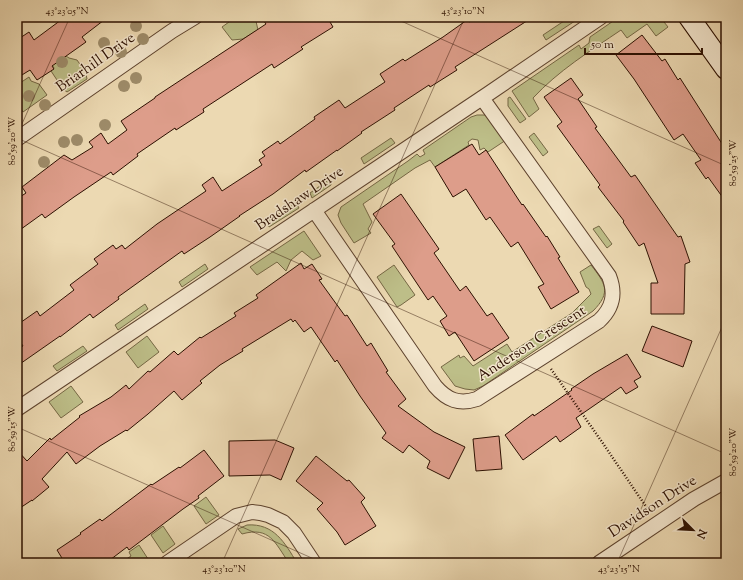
<svg xmlns="http://www.w3.org/2000/svg" width="743" height="580" font-family="'Sorts Mill Goudy',serif">
	<rect width="100%" height="100%" fill="#ecd9b2"/>
	<filter id="stains"><feTurbulence type="fractalNoise" baseFrequency=".005" numOctaves="4"/><feColorMatrix values="0 0 0 0 .2 0 0 0 0 .09 0 0 0 0 .02 0 0 0 .5 -.17"/></filter>
	<radialGradient id="worn" r=".72"><stop offset=".6" stop-color="#630" stop-opacity="0"/><stop offset="1" stop-color="#630" stop-opacity=".3"/></radialGradient>
	<path fill="#bdbe88" stroke="#756744" d="M236 17H255L258 30 243 39 232 40 222 27Z
		M570 17H577L578 19 546 40 543 35Z
		M619 17H660L668 27 656 36 647 24 627 38 621 30C590 51 558 71 533 98L539 109 529 117 512 91 579 45 581 49 589 43 590 37Z
		M63 54 69 58 77 60 84 70 61 86 51 71 54 68 51 63Z
		M86 74 87 79 67 92 63 89Z
		M29 77 31 81 39 84 47 95 23 112 17 103V85Z
		M510 97 526 119 520 123 508 106V98Z
		M477 115H486L506 140 488 152 484 148 480 150 478 140 472 139 468 142 469 145 435 167 430 160 415 168 363 204 372 222 368 229 371 233 354 243 341 223 338 215 341 207 408 161 417 154 420 157 425 154 423 150 471 117Z
		M534 133 548 152 543 156 529 137Z
		M391 138 395 143 364 164 361 158Z
		M330 179 331 185 312 198 310 193Z
		M296 203 299 208 269 227 266 222Z
		M599 226 612 244 607 248 593 229Z
		M304 231 321 256 313 260 302 251 291 260 286 271 277 262 257 275 250 267Z
		M205 264 208 269 182 287 179 282Z
		M394 265 415 295 401 305 397 307 377 277Z
		M591 265C605 283 612 292 593 311L483 386 474 390 465 389 455 386 441 367 459 355 460 358 464 356 473 366 507 344 512 352 572 313 591 294 589 289 586 287 580 272Z
		M145 304 148 309 118 330 115 325Z
		M147 336 159 352 138 368 126 352Z
		M83 346 87 351 57 371 53 366Z
		M71 386 83 402 61 418 49 402Z
		M206 497 219 515 206 524 194 506Z
		M247 525C274 523 285 543 297 563H289C275 543 270 526 242 534L238 529Z
		M163 526 175 544 163 553 151 535Z
		M139 545 150 562 149 563H123L122 562 131 556 129 552Z"/>
	<path fill="#dd9d8a" stroke="#2d1001" d="M65 17H108L82 37 86 42 52 66 54 69 37 80 30 70 17 78V40L29 32 34 40Z
		M261 17H327L333 27 301 47 303 49 274 68 272 64 203 109 204 112 176 130 175 128 137 154 138 156 113 175 111 172 74 197 45 218 42 214 17 232V199L26 193 22 187 64 155 72 160 93 147 89 142 101 133 108 144 127 130 121 121 155 98V97L266 24Z
		M478 17H533L455 67 457 70 430 87 429 85 394 108 395 110 361 132 362 133 337 151V150L306 172 305 170 273 194 239 216H240L210 237 184 254 182 251 118 297 119 299 93 318 90 314 60 337V336L17 366V350L23 346 17 337V325L37 311 40 316 74 290 70 285 98 264 94 259 113 245 116 249 122 245 125 249 157 224 206 191 202 185 213 177 222 191 262 165 259 160 265 156 262 152 278 141 280 144 315 119 314 117 339 100 345 108 385 82 380 74 403 59 405 61 443 37 467 20 469 22Z
		M642 35 662 61 665 59 678 80 680 78 726 150V202L708 177 706 179 695 163 701 160 683 134 674 140 634 79 616 55Z
		M571 78 583 95 578 99 597 127 595 128 631 177 635 175 678 237 681 236 690 262 685 264 684 314H651V283H658L644 243 639 246 623 222 624 221 598 187 600 185 557 126 562 122 544 97Z
		M472 144 479 155 486 150 522 205 523 204 546 237 547 236 560 257 558 258 579 292 551 309 538 287 544 284 518 242 511 247 490 217 486 220 466 189 453 197 435 167Z
		M401 194 439 249 434 253 460 291 466 286 487 316 492 313 509 338 474 361 455 332 449 336 440 321 447 316 433 296 428 300 392 246 395 244 373 214Z
		M301 263 304 269 312 264 322 279 319 280 345 316 347 315 367 346 371 343 388 371 386 372 406 399 398 406 434 432 465 447 449 479 427 468 430 461 409 445 403 453 382 438 386 433 360 396 337 360 335 362 311 327 304 332 295 320 293 322 291 319 242 349 243 351 220 365 200 381 202 383 182 400 174 391 148 414 127 431 126 430 100 446 76 464 67 452 42 479 49 487 32 501V500L17 510V450L27 461 50 438 51 440 80 417 79 416 111 397 126 385 129 389 148 371 150 372 174 351 178 355 200 337 201 338 236 316 234 313 258 298 256 295Z
		M652 326 692 341 683 367 642 351Z
		M627 354 641 377 634 381 638 387 626 394 621 387 576 418 581 427 560 442 556 436 523 460 505 435 533 414 534 416 572 390 571 389 593 374Z
		M499 436 502 469 476 471 473 439Z
		M275 440 294 448 281 480 270 475 229 476V441Z
		M204 450 224 476 198 496 199 498 183 509 129 550 127 547 106 563H65L57 550 81 534 80 533 100 519 102 521 151 484 152 485 179 467 180 468Z
		M316 456 347 481 349 480 365 498 361 502 376 526 345 545 337 532 317 509 323 503 296 481Z"/>
	<g fill="none" stroke-linecap="round" stroke-linejoin="round">
		<g stroke="#5d422d" stroke-width="16">
			<path id="street" d="M17 139 172 31 195 17
				M314 210 435 386C447 400 459 405 477 399L599 321C613 308 616 294 609 276L482 98
				M17 409 488 94 601 17
				M167 563 236 516 252 512 260 513 268 515 283 522 294 533 314 563
				M599 563 694 499 726 481"/>
		</g>
		<g stroke="#2d1001" stroke-width="22">
			<path id="secondary" d="M689 17 726 69"/>
		</g>
		<path stroke="#2d1001" stroke-width="2.5" stroke-dasharray="1 2" stroke-linecap="butt" d="M551 369 602 442 649 511"/>
		<use href="#street" stroke="#f3e6cd" stroke-width="14"/>
		<use href="#secondary" stroke="#f3e6cd" stroke-width="20"/>
	</g>
	<g fill="#9e8c6a">
		<circle cx="136" cy="26" r="6"/>
		<circle cx="143" cy="39" r="6"/>
		<circle cx="104" cy="43" r="6"/>
		<circle cx="121" cy="52" r="6"/>
		<circle cx="62" cy="62" r="6"/>
		<circle cx="136" cy="78" r="6"/>
		<circle cx="124" cy="86" r="6"/>
		<circle cx="29" cy="96" r="6"/>
		<circle cx="45" cy="105" r="6"/>
		<circle cx="105" cy="125" r="6"/>
		<circle cx="77" cy="140" r="6"/>
		<circle cx="64" cy="142" r="6"/>
		<circle cx="44" cy="162" r="6"/>
	</g>
	<path fill="none" stroke="#2d1001" stroke-width="1" stroke-opacity="0.45" d="M392 17 726 166M17 135 70 17M17 138 726 454M17 427 323 563M222 563 465 17M617 563 726 318"/>
	<g text-anchor="middle" dominant-baseline="central" stroke-width="3" stroke-linejoin="round" paint-order="stroke">
		<g font-size="15" fill="#2d1001" stroke="#f3e6cd">
			<text transform="translate(96 63) rotate(-35)">Briarhill Drive</text>
			<text transform="translate(300 199) rotate(-34)">Bradshaw Drive</text>
			<text transform="translate(532 344) rotate(-33)">Anderson Crescent</text>
			<text transform="translate(653 507) rotate(-33)">Davidson Drive</text>
		</g>
	</g>
	<rect width="743" height="580" fill="none" stroke="#ecd9b2" stroke-width="44"/>
	<g transform="translate(693 530) rotate(114)" stroke="#f3e6cd" stroke-width="3" paint-order="stroke">
	<path d="M0-3L7 15L0 10L-7 15Z" fill="#2d1001"/>
	<text y="-6" font-size="11" font-weight="bold" text-anchor="middle" fill="#2d1001">N</text>
	</g>
	<path d="M585 48v6h117v-6" fill="none" stroke="#2d1001" stroke-width="2"/>
	<text x="591" y="48" font-size="12" fill="#2d1001" stroke="#f3e6cd" stroke-width="3" paint-order="stroke">50 m</text>
	<rect x="22" y="22" width="699" height="536" fill="none" stroke="#2d1001" stroke-width="1.5"/>
	<g font-size="10" text-anchor="middle" fill="#2d1001">
		<text x="67" y="14">43°23'05"N</text>
		<text x="463" y="14">43°23'10"N</text>
		<text transform="translate(11 141) rotate(-90)" y="4">80°59'20"W</text>
		<text transform="translate(732 163) rotate(-90)" y="4">80°59'25"W</text>
		<text transform="translate(11 429) rotate(-90)" y="4">80°59'15"W</text>
		<text transform="translate(732 452) rotate(-90)" y="4">80°59'20"W</text>
		<text x="224" y="572">43°23'10"N</text>
		<text x="619" y="572">43°23'15"N</text>
	</g>
	<rect width="100%" height="100%" filter="url(#stains)"/>
	<rect width="100%" height="100%" fill="url(#worn)"/>
</svg>
